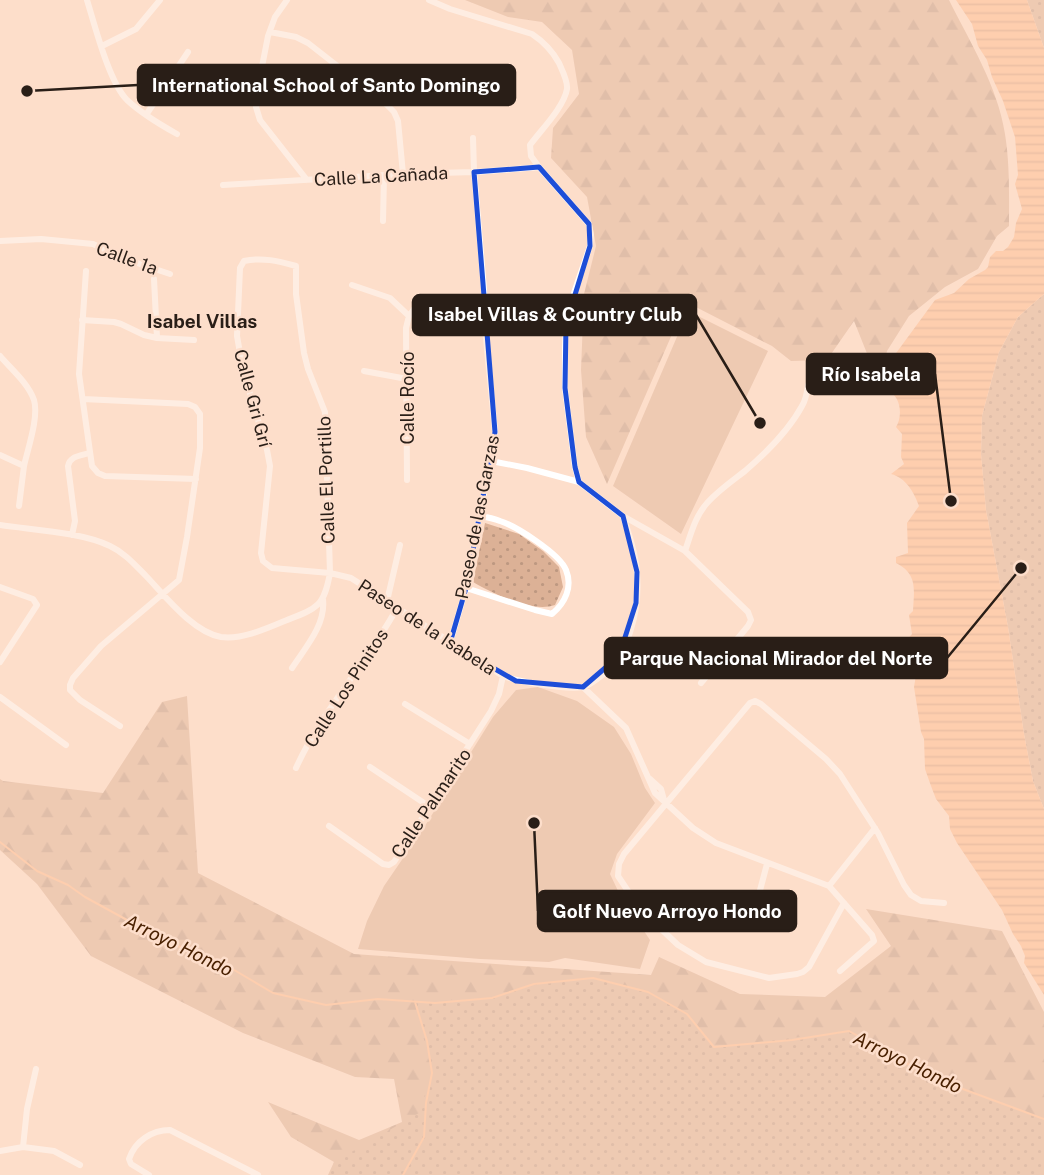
<svg xmlns="http://www.w3.org/2000/svg" width="1044" height="1175" font-family="'Public Sans',sans-serif">
	<defs>
		<pattern id="forest-firs" width="22" height="20" patternUnits="userSpaceOnUse" patternTransform="scale(1.75)"><rect width="22" height="20" fill="#dcb196"/><path d="M5 1l3.5 6h-7zM16 11l3.5 6h-7z" fill="#bd9881"/></pattern>
		<pattern id="park-dots" width="8" height="8" patternUnits="userSpaceOnUse" patternTransform="scale(1.75)"><rect width="8" height="8" fill="#dcb196"/><path d="M2 2h.1M6 6h.1" fill="none" stroke="#bd9881" stroke-width="1.8" stroke-linecap="round"/></pattern>
		<pattern id="water-rules" width="6" height="5" patternUnits="userSpaceOnUse" patternTransform="scale(1.75)"><rect width="6" height="5" fill="#feba8d"/><path d="M0 2.5h6" fill="none" stroke="#da9f79"/></pattern>
	</defs>
	<rect width="100%" height="100%" fill="#fddecb"/>
	<path fill="#dcb196" d="M688 311 768 351 681 534 613 486Z
		M538 687 577 701 614 727 631 754 645 788 655 803 617 854 610 874 620 895 650 940 640 969 565 958 549 962 480 959 358 949 367 921 384 886 423 829 493 717 516 690Z"/>
	<path fill="url(#forest-firs)" d="M465 0H949C970 42 998 87 1005 134 1010 165 1009 196 1009 226L997 236 978 269 945 287 909 316 887 351 880 386 854 321 827 360 791 361 772 346 686 302 607 484 586 437 581 370 584 294 596 246 587 197 551 158 553 128 579 94 572 50 542 22 508 17Z
		M187 696 198 873 354 954 651 975 659 957 740 994 825 997 891 946 866 909 1002 931 1044 1012V1175H330L334 1162 291 1137 268 1102 359 1140 402 1122 394 1079 355 1077 243 1033 91 956 37 884 0 850V779L3 781 103 793 162 702Z"/>
	<path fill="url(#park-dots)" d="M1027 0H1044V48Z
		M1044 294V809L1033 781 1024 734 1008 627 986 510 981 454 982 416 999 352 1018 317Z
		M485 523 519 534 543 551 559 567 563 587 555 605C532 613 494 594 473 582Z
		M593 978 648 992 687 1014 715 1047 849 1031 952 1085 1044 1119V1175H328L334 1162 419 1113 432 1073 415 1002 492 998 537 984Z"/>
	<path fill="url(#water-rules)" d="M956 0H1027L1044 48V294L1018 317 999 352 982 416 981 454 986 510 1008 627 1024 734 1033 781 1044 809V995L1024 963 1025 956 1021 946 1013 934 1002 910 957 843 950 829 949 816 936 799 931 786 925 769 924 739 921 732 914 687 917 669 908 651 905 642 912 634 909 615 913 611C914 590 918 574 896 563V557L908 553 907 523 919 506C914 492 906 478 891 474L904 464 901 457 902 434 896 427C903 416 901 395 887 391L884 385 888 376 891 360 935 300 954 293 969 279 985 270 988 267 990 257 996 251H1003L1008 247 1014 237 1016 223 1022 209 1015 184 1018 175 1015 137 1003 101 992 77 987 60 978 46 972 24Z"/>
	<g fill="none" stroke-linecap="round" stroke-linejoin="round">
		<path stroke="#feba8d" stroke-width="2" d="M0 842 37 871 68 885 85 897 169 943 219 961 273 993 326 1005 378 999 435 1003 492 998 534 984 593 978 648 992 687 1014 714 1047 792 1040 849 1031 906 1063 952 1085 1044 1119
			M403 1175 424 1137 426 1103 432 1073 427 1041 415 1002"/>
		<path stroke="#fff" stroke-width="6" d="M87 0C95 26 109 82 127 100 142 114 159 124 177 134
			M287 0 275 17 268 36 259 82 256 107 260 120 307 180
			M429 0 450 9 532 34C544 42 552 50 559 63 562 70 568 81 567 89 564 107 541 130 530 145L531 156 539 167 589 224 591 235 590 246 574 293 566 324 565 348V388L575 467 579 482
			M270 32 296 37 308 43 386 104 394 112 398 121 403 174
			M102 46 136 29 160 0
			M146 115 188 52
			M223 185 403 174 474 172 539 167
			M383 221 384 175
			M0 241 41 239 93 244 131 261 170 274
			M86 271 79 374 92 466 98 473 105 476 196 479
			M154 279 157 338
			M352 285 390 298 409 316
			M409 316 414 309 425 308 485 328
			M82 320 114 322 121 324 144 335 157 338 194 340
			M0 356C11 369 28 383 34 400 39 417 28 448 24 466
			M364 371 407 379
			M83 399 188 404 195 407 200 414V448L187 537 179 580 101 646 73 678 70 685V690L80 700 120 726
			M0 455 24 466 19 506
			M491 461 527 468 579 482 623 516 685 551 748 612 751 620 748 626 701 683
			M407 480 406 328 409 316
			M0 525C33 530 81 532 110 546 125 553 135 565 147 577 165 596 193 632 221 637 242 640 268 628 287 620 318 608 324 606 330 573L325 412 308 369 304 353 296 294V266C278 261 262 257 244 261L240 268 237 336 243 370 267 450 270 466 261 553 263 561 272 568 330 573 351 578 503 676C519 682 567 690 583 687 587 686 593 682 597 679 629 658 640 610 637 573 636 555 629 534 623 516
			M72 535 75 521 68 466C70 456 80 456 89 453
			M685 551C691 534 695 516 708 502 719 490 732 481 745 471 766 453 789 430 802 406 806 400 807 392 808 385
			M0 587 33 599 37 605 0 662
			M466 588 535 610 552 614C565 603 573 587 566 570 560 554 516 526 500 521 493 518 486 517 479 516
			M387 601 400 545
			M450 643 466 588 479 516 491 461 495 432 485 328 484 289 474 172 473 138
			M292 668C305 648 326 625 323 599
			M583 687 626 728 655 793 693 828 716 843 829 886 872 935 874 941 840 971
			M0 697 66 745
			M405 704 470 744
			M370 767 430 807
			M296 768C322 710 367 663 397 608
			M650 779 661 789 664 800
			M329 826 383 864 389 865 394 862 491 711 499 694 503 676
			M829 886 875 828
			M844 903 809 967 803 972 797 974 769 978 706 962 678 945 640 909 618 876 619 864 624 854 750 703 755 701 761 704 826 759 840 774 878 833 904 885 911 895 921 901 944 903
			M755 909 767 864
			M23 1147 27 1109 36 1069
			M0 1151 23 1147 54 1151 80 1165
			M149 1175 131 1164 129 1159C135 1141 152 1130 170 1130L258 1175"/>
	</g>
	<path d="M0 0H1044V1175H0ZM539 167 589 224 590 246 566 324 565 388 575 467 579 482 623 516 637 572 636 603 619 656 583 687 516 681 450 643 466 588 495 432 474 172Z" fill="#fddecb" fill-opacity=".55" fill-rule="evenodd"/>
	<path fill="none" stroke="#1d4ed8" stroke-width="5" stroke-linejoin="round" d="M539 167 589 224 590 246 566 324 565 388 575 467 579 482 623 516 637 572 636 603 619 656 583 687 516 681 450 643 466 588 495 432 474 172Z"/>
	<g text-anchor="middle" dominant-baseline="central" stroke-width="5" stroke-linejoin="round" paint-order="stroke">
		<g font-size="18" fill="#291e17" stroke="#fddecb">
			<text transform="translate(381 176) rotate(-3)">Calle La Cañada</text>
			<text transform="translate(127 258) rotate(20)">Calle 1a</text>
			<text transform="translate(253 398) rotate(75)">Calle Gri Grí</text>
			<text transform="translate(407 398) rotate(-90)">Calle Rocío</text>
			<text transform="translate(326 480) rotate(-92)">Calle El Portillo</text>
			<text transform="translate(477 517) rotate(-79)">Paseo de las Garzas</text>
			<text transform="translate(427 627) rotate(33)">Paseo de la Isabela</text>
			<text transform="translate(346 688) rotate(-57)">Calle Los Pinitos</text>
			<text transform="translate(431 803) rotate(-56)">Calle Palmarito</text>
		</g>
		<g font-size="19" font-weight="bold" fill="#291e17" stroke="#fddecb">
			<text x="202" y="321">Isabel Villas</text>
		</g>
		<g font-size="19" font-style="italic" fill="#492000" stroke="#fddecb">
			<text transform="translate(179 945) rotate(26)">Arroyo Hondo</text>
			<text transform="translate(908 1062) rotate(26)">Arroyo Hondo</text>
		</g>
	</g>
	<path fill="none" stroke="#291e17" stroke-width="2.5" d="M27 91L138 85M760 423L696 315M951 501L935 374M1021 568L947 658M534 823L538 911"/>
	<g fill="#291e17" stroke="#fddecb" stroke-width="2.5">
		<circle cx="27" cy="91" r="7"/>
		<circle cx="760" cy="423" r="7"/>
		<circle cx="951" cy="501" r="7"/>
		<circle cx="1021" cy="568" r="7"/>
		<circle cx="534" cy="823" r="7"/>
	</g>
	<g fill="#291e17" stroke="#291e17" stroke-width="2.5">
		<rect x="138" y="65" width="377" height="40" rx="7"/>
		<rect x="413" y="295" width="283" height="40" rx="7"/>
		<rect x="807" y="354" width="128" height="40" rx="7"/>
		<rect x="605" y="638" width="342" height="40" rx="7"/>
		<rect x="538" y="891" width="258" height="40" rx="7"/>
	</g>
	<g font-size="19" text-anchor="middle" font-weight="bold" fill="#fff">
		<text x="326" y="92">International School of Santo Domingo</text>
		<text x="555" y="321">Isabel Villas &amp; Country Club</text>
		<text x="871" y="381">Río Isabela</text>
		<text x="776" y="665">Parque Nacional Mirador del Norte</text>
		<text x="667" y="918">Golf Nuevo Arroyo Hondo</text>
	</g>
</svg>
